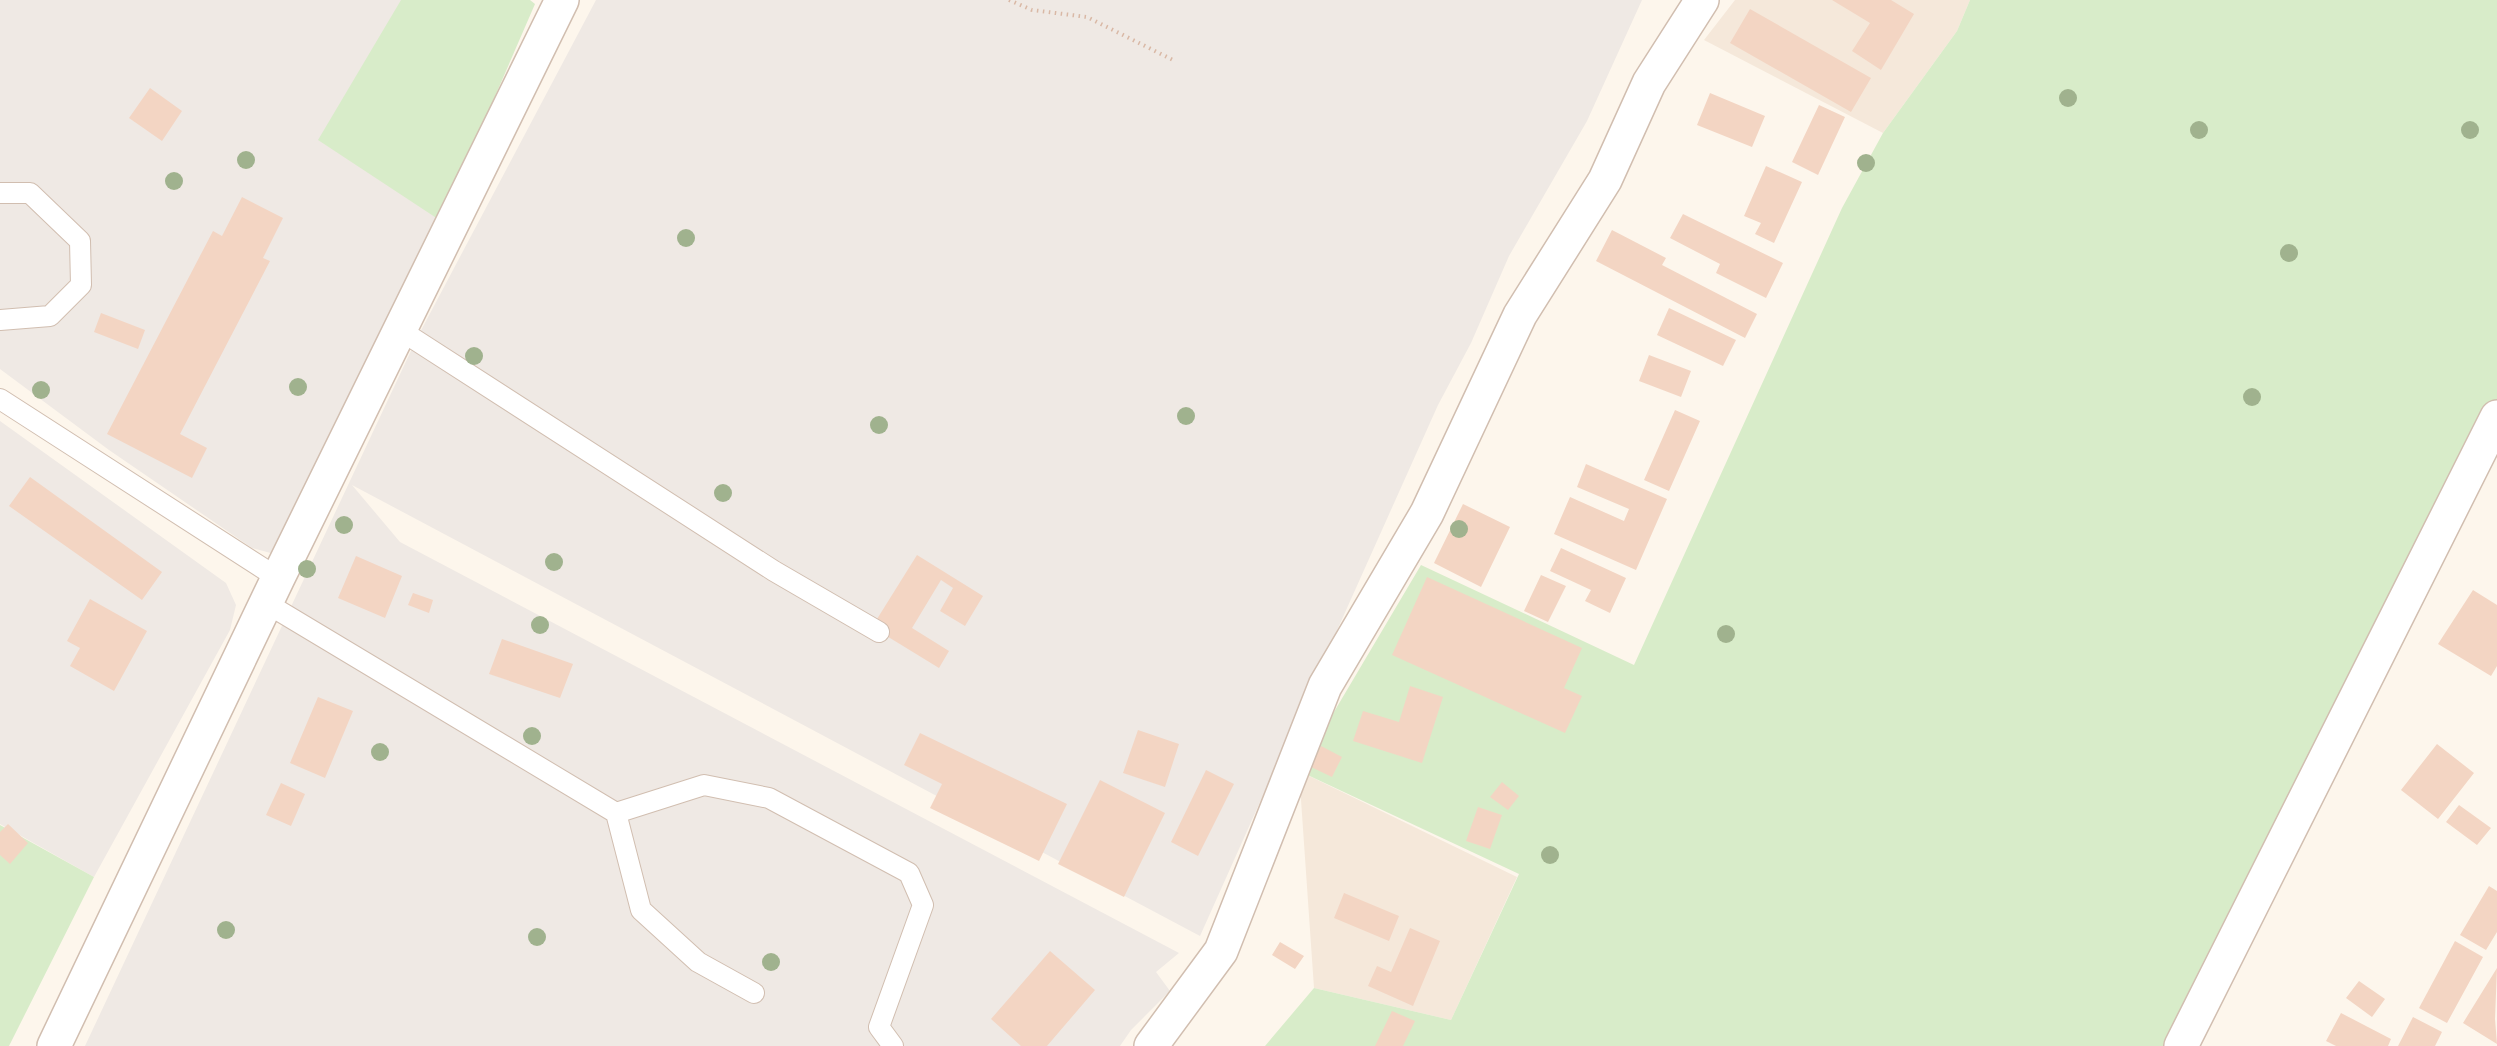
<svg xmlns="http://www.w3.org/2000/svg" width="2497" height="1046" font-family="Jost,sans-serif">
	<rect width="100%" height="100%" fill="#fdf6ec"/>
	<path fill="#f5e8da" d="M1735 0H1970L1957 31 1883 133 1704 40Z
		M1299 771 1517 877 1451 1020 1314 988Z"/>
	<path fill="#efe9e4" d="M0 0H408L441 221 278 555 252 548 109 450 0 369Z
		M596 0H1642L1587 121 1509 256 1471 343 1438 405 1200 936 352 485 400 542 1179 953 1156 972 1170 991 1131 1030 1120 1046H85L417 338Z
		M0 421 226 583 236 605 230 630 94 877 0 824Z"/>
	<path fill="#d8ecc9" d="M401 0H530L535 4 441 221 318 140Z
		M1970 0H2497V407L2185 1046H1265L1314 988 1451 1020 1519 874 1299 771 1421 565 1634 665 1842 208 1883 133 1957 31Z
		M0 825 94 877 9 1046H0Z"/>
	<path fill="#f3d5c3" d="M1832 0H1891L1914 14 1881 70 1852 51 1870 23Z
		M1750 9 1871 78 1851 112 1730 43Z
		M150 88 182 111 162 141 129 118Z
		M1710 93 1765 116 1752 147 1697 125Z
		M1819 105 1845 117 1818 175 1792 162Z
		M1766 166 1802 182 1774 243 1755 234 1761 223 1744 216Z
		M242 197 283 218 263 258 270 261 180 434 207 448 192 478 107 434 213 231 222 236Z
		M1683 214 1783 263 1766 298 1716 273 1720 264 1670 238Z
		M1612 230 1666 258 1662 265 1757 314 1745 338 1596 261Z
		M1669 308 1736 340 1723 366 1657 335Z
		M101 313 145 330 138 349 94 332Z
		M1649 355 1691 371 1681 397 1639 381Z
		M1675 410 1700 421 1669 491 1644 480Z
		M1586 464 1667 499 1636 570 1554 534 1570 497 1624 521 1629 509 1577 487Z
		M30 477 162 572 142 600 9 506Z
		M1463 504 1510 527 1481 587 1434 563Z
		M1561 548 1626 578 1610 613 1585 601 1591 590 1550 571Z
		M917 555 983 596 965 626 940 611 953 588 941 580 912 628 949 651 939 668 872 627Z
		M356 556 402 576 385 618 338 598Z
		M1541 575 1566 586 1548 622 1524 611Z
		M1427 577 1582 648 1564 688 1582 696 1565 733 1392 655Z
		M2473 590 2497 605V666L2491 676 2438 644Z
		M413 593 433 600 429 613 408 605Z
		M90 599 147 631 114 691 70 666 80 648 67 641Z
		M502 639 573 664 560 698 489 674Z
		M1410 686 1443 697 1422 763 1353 741 1363 711 1399 722Z
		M318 697 353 711 325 778 290 763Z
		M1138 730 1179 744 1165 787 1123 773Z
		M920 733 1067 804 1039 861 930 808 942 784 904 765Z
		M2437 744 2474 773 2438 819 2401 790Z
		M1321 746 1342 757 1332 777 1311 767Z
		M1206 770 1234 784 1198 856 1171 842Z
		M1100 780 1165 813 1124 897 1058 864Z
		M1502 782 1519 796 1508 810 1490 797Z
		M281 783 305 794 291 826 266 815Z
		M2459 805 2491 828 2477 845 2446 822Z
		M1478 807 1502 815 1490 849 1466 841Z
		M8 824 28 843 10 864 0 855V832Z
		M2489 886 2497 891V932L2486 950 2460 935Z
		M1344 893 1399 916 1389 941 1334 918Z
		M1410 928 1440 941 1413 1006 1368 986 1377 966 1391 972Z
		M2455 941 2483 957 2447 1023 2419 1008Z
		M1280 942 1304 956 1295 969 1272 955Z
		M1050 951 1095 990 1047 1046H1021L991 1019Z
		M2497 968 2495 1019 2497 1044 2463 1023Z
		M2359 981 2385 999 2372 1017 2346 998Z
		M1392 1011 1415 1021 1403 1046H1375Z
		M2341 1013 2391 1039 2388 1046H2336L2326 1041Z
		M2413 1017 2442 1032 2435 1046H2398Z"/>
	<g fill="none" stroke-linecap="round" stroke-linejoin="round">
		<g stroke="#d1beb0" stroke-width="22">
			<path id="service" d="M0 193H30L80 241 81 285 50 316 0 320
				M400 330 774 571 879 632
				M0 399 278 578
				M266 603 616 813 641 910 698 962 754 993
				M616 813 704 785 769 798 909 873 923 905 879 1027 893 1046"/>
		</g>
		<g stroke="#d1beb0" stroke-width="36">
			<path id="minor" d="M54 1046 278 578 562 0
				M1151 1046 1221 951 1325 686 1427 513 1520 315 1605 180 1649 83 1702 0
				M2181 1046 2497 417"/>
		</g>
		<path stroke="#d9b8a5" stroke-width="4" stroke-dasharray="1.5 4.5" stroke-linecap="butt" d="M1009 0 1032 10 1087 17 1175 61"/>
		<use href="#service" stroke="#fff" stroke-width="20"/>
		<use href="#minor" stroke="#fff" stroke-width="33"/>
	</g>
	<g fill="#a0b28e">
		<circle cx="2068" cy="98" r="9"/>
		<circle cx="2199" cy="130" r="9"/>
		<circle cx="2470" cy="130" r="9"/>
		<circle cx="246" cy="160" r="9"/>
		<circle cx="1866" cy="163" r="9"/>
		<circle cx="174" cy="181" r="9"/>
		<circle cx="686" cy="238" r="9"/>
		<circle cx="2289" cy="253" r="9"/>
		<circle cx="474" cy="356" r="9"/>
		<circle cx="298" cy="387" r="9"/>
		<circle cx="41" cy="390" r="9"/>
		<circle cx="2252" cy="397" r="9"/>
		<circle cx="1186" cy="416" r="9"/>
		<circle cx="879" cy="425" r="9"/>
		<circle cx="723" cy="493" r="9"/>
		<circle cx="344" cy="525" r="9"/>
		<circle cx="1459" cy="529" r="9"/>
		<circle cx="554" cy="562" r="9"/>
		<circle cx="307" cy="569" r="9"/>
		<circle cx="540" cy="625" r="9"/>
		<circle cx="1726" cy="634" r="9"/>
		<circle cx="532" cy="736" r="9"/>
		<circle cx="380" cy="752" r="9"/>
		<circle cx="1550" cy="855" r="9"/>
		<circle cx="226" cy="930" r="9"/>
		<circle cx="537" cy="937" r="9"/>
		<circle cx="771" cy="962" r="9"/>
	</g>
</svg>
